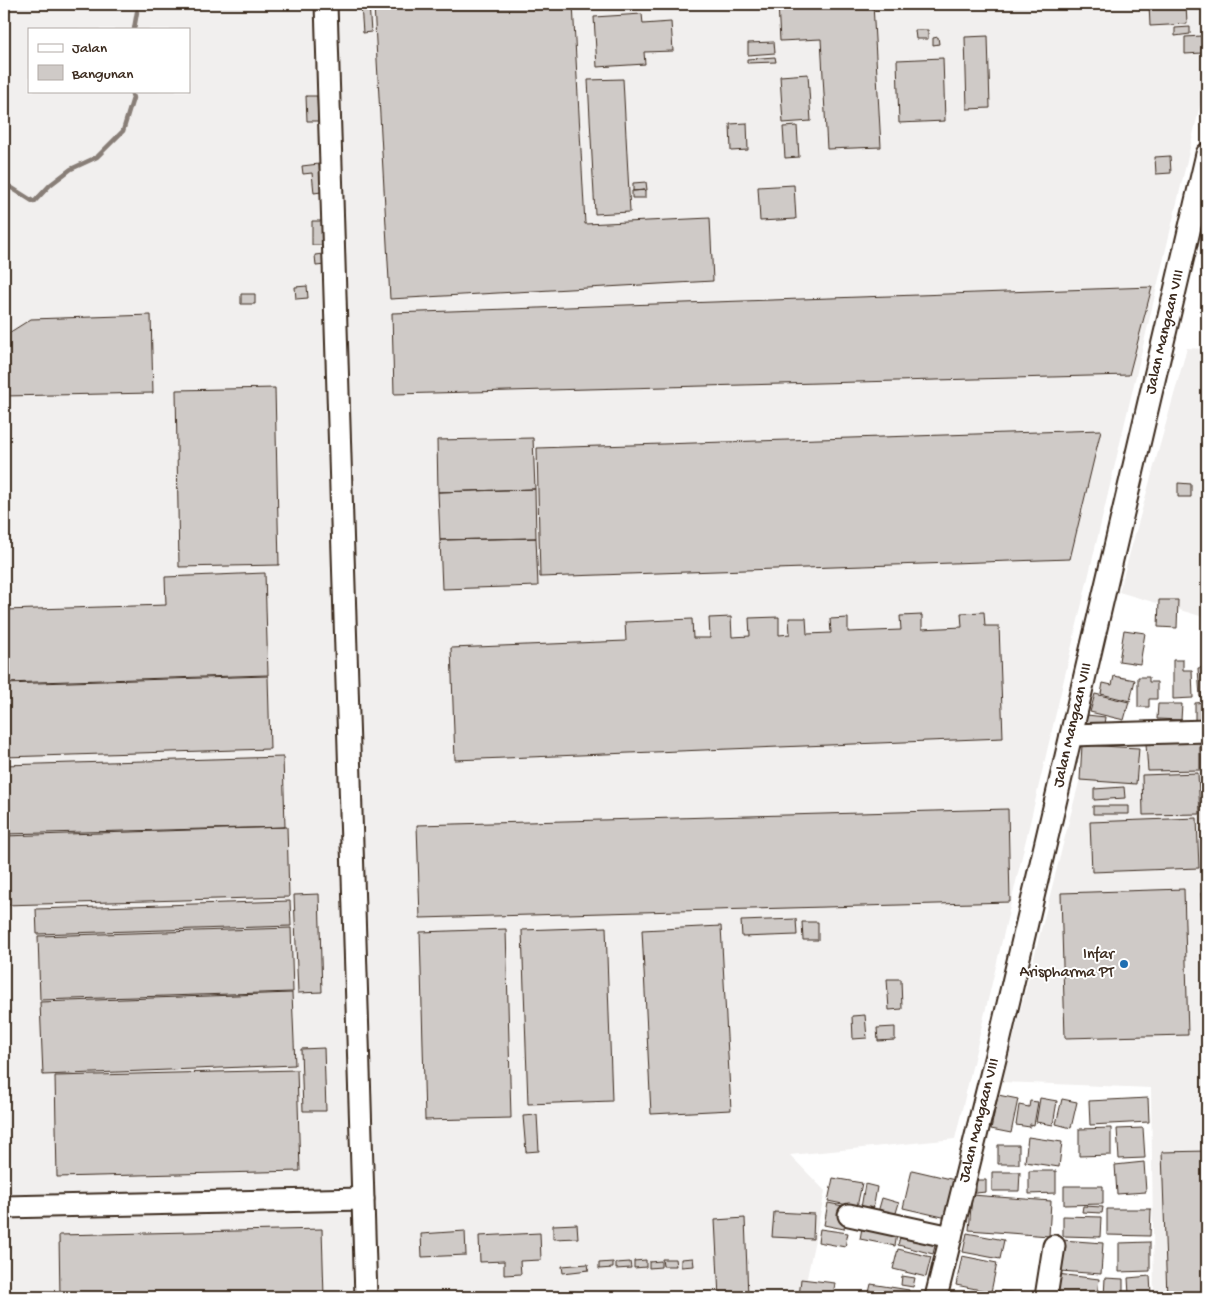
<svg xmlns="http://www.w3.org/2000/svg" width="1211" height="1301" font-family="'Gochi Hand',sans-serif">
	<rect width="100%" height="100%" fill="#fff"/>
	<filter id="ink" filterUnits="userSpaceOnUse"><feTurbulence type="fractalNoise" baseFrequency=".02" numOctaves="2"/><feDisplacementMap in="SourceGraphic" scale="10" xChannelSelector="R" yChannelSelector="G"/><feConvolveMatrix kernelMatrix="1 2 1 2 8 2 1 2 1" color-interpolation-filters="sRGB"/></filter>
	<g filter="url(#ink)">
		<path fill="#f1efee" fill-rule="evenodd" d="M4 4H1207V76L955 1139 790 1155 825 1191 803 1297H4ZM29 29H189V91H29Z
			M1187 348 1207 349V618L1119 592Z
			M1207 748V1297H1154L1151 1088 1002 1082 1087 751Z"/>
		<g fill="none" stroke-linecap="round" stroke-linejoin="round">
			<path stroke="#887e77" stroke-width="4.5" d="M134 29 137 12
				M4 183 34 202 50 185 71 169 97 157 123 131 133 98 131 91"/>
		</g>
		<path fill="#cfcac7" stroke="#3b2a1e" d="M369 4 371 32 363 33 361 5Z
			M391 4H573L585 224 710 218 713 281 390 299 374 5Z
			M778 4H873L881 147 827 149 821 39 780 41Z
			M998 4H1024V5L998 7Z
			M1149 4H1186L1187 24 1150 26Z
			M642 14 643 24 671 22 673 51 644 52 645 64 597 67 594 17Z
			M1190 27V34L1175 36V28Z
			M915 30H928V39H916Z
			M988 36 990 108 967 109 965 37Z
			M1201 36 1202 53 1185 54V37Z
			M938 37 939 44 933 45V38Z
			M774 42 775 53 748 55V43Z
			M775 57 776 62 747 63V59Z
			M943 58 945 121 899 123 897 60Z
			M808 74 811 121 783 123 780 76Z
			M623 79 630 212 595 214 588 80Z
			M306 96H317L318 121H307Z
			M747 123 748 150 731 151 730 124Z
			M797 126 799 157 785 158 783 127Z
			M1170 156 1171 173 1156 174 1155 157Z
			M319 164 321 192 314 193 312 173 303 174 302 166Z
			M646 182 647 190 633 191V183Z
			M794 185 796 219 760 221 758 187Z
			M645 190V198H632V191Z
			M312 221H325L324 245H312Z
			M323 254 325 265 316 266 315 255Z
			M307 286 308 298 296 299 295 287Z
			M1152 287 1129 375 394 394 392 313Z
			M241 294H255V304H241Z
			M151 315 153 393 4 396V336L31 319Z
			M275 388 279 565 179 567 176 390Z
			M1101 430 1070 559 540 577 537 448Z
			M533 438 535 489 438 492 437 440Z
			M1178 483 1191 484V497H1178Z
			M535 489 536 538 440 540 438 492Z
			M536 538 538 586 442 589 440 540Z
			M265 573 268 675 4 683V610L166 605 165 577Z
			M1159 600H1178L1177 628 1158 627Z
			M984 612 985 626H999L1003 738 455 760 451 648 626 641 625 622 692 619 693 638H710L709 618 731 617 732 637 750 636 749 618 779 617V635L790 634 789 618H806L807 634 831 633 830 619 848 618V632L901 630 900 616 922 615V629L962 627 961 613Z
			M1124 630 1145 633 1140 664 1119 661Z
			M1173 660H1183V670H1192L1193 698 1173 699Z
			M1207 667V696L1200 697 1198 668Z
			M268 676 270 749 4 757V684Z
			M1114 676 1135 680 1130 701 1101 694 1103 683 1112 685Z
			M1138 677H1149V682H1157V699H1149V707H1138Z
			M1095 694 1129 702 1124 720 1090 712Z
			M1207 702V720H1195V703Z
			M1158 704H1182L1181 720 1157 719Z
			M1087 715 1105 717 1104 725 1086 723Z
			M1200 742V770L1148 771 1146 744Z
			M1082 745 1139 748 1136 784 1080 780Z
			M283 757 285 827 4 834V765Z
			M1198 773 1200 814 1143 815 1142 775Z
			M1124 787 1125 798 1094 800V789Z
			M1093 806H1129V814H1093Z
			M1008 809 1010 902 420 918 417 825Z
			M1197 818 1199 868 1092 872 1090 822Z
			M287 827 289 897 4 905V836Z
			M1204 859H1207V883H1206Z
			M1184 889 1188 1035 1065 1038 1061 893Z
			M1201 893H1207V999Z
			M319 894 322 992 298 993 294 895Z
			M290 901 291 926 37 934 36 909Z
			M796 919 797 935 742 937 741 921Z
			M802 922H818V940H803Z
			M721 926 731 1110 651 1114 642 930Z
			M606 927 612 1101 528 1104 522 930Z
			M291 928 293 992 40 1000 38 936Z
			M506 929 511 1118 425 1120 420 932Z
			M887 979H901L902 1009 889 1010Z
			M292 993 295 1065 43 1075 40 1002Z
			M865 1015 867 1038 853 1039 852 1016Z
			M895 1027V1040L878 1041 877 1028Z
			M324 1048 326 1111H303L301 1049Z
			M297 1070 300 1171 57 1177 55 1076Z
			M998 1095 1018 1099 1011 1133 991 1129Z
			M1040 1098 1057 1101 1053 1125 1036 1122Z
			M1148 1098 1149 1122 1090 1125 1089 1101Z
			M1062 1099 1077 1102 1071 1128 1056 1124Z
			M1030 1101 1038 1102 1034 1125 1030 1124V1127L1016 1125 1019 1105 1029 1107Z
			M537 1115 539 1151 526 1152 523 1116Z
			M1111 1128V1155L1079 1156V1129Z
			M1143 1128 1145 1158 1119 1159 1117 1129Z
			M1028 1137 1062 1142 1059 1167 1025 1162Z
			M998 1145H1019V1164H998Z
			M1207 1151V1297H1167L1162 1152Z
			M1144 1162 1146 1192 1117 1194 1115 1165Z
			M912 1170 955 1180 947 1218 903 1208Z
			M1029 1171H1056V1193L1029 1194Z
			M992 1172H1020L1019 1191H992Z
			M833 1178 862 1183 857 1207 828 1201Z
			M976 1180H986V1192L976 1193Z
			M865 1184 877 1187 873 1210 861 1208Z
			M1064 1186H1103V1204L1064 1205Z
			M972 1195 1051 1201 1049 1236 969 1230Z
			M882 1198 899 1203 895 1216 878 1212Z
			M828 1203 848 1207 844 1229 824 1225Z
			M1083 1206 1103 1207 1102 1213 1082 1212Z
			M1107 1209H1151L1150 1236 1107 1235Z
			M774 1212 814 1214 813 1239 772 1237Z
			M1063 1216 1101 1217 1100 1237 1063 1236Z
			M745 1218 748 1297H719L715 1220Z
			M863 1222 898 1228 895 1246 860 1239Z
			M577 1224 578 1238 553 1239V1225Z
			M322 1229 324 1297H60L59 1235Z
			M820 1229 848 1233 845 1247 818 1242Z
			M902 1229 937 1238 933 1254 898 1245Z
			M465 1231 466 1255 422 1257 421 1234Z
			M540 1233 541 1260 520 1261 521 1274 504 1275V1261L480 1262 479 1236Z
			M967 1233 1004 1240 1000 1259 963 1252Z
			M1062 1240 1103 1243 1101 1274 1060 1271Z
			M1150 1242V1271L1119 1272V1243Z
			M898 1249 931 1257 926 1277 893 1269Z
			M962 1256 997 1263 991 1292 956 1285Z
			M693 1258 694 1266 681 1267V1259Z
			M662 1259H675L676 1266H663Z
			M646 1260V1267L634 1268V1261Z
			M661 1261V1267L649 1268V1262Z
			M613 1262V1268L599 1269V1263Z
			M630 1262 631 1268 616 1269V1263Z
			M588 1264 589 1270 563 1273 562 1266Z
			M1057 1274 1099 1279 1097 1297H1054Z
			M902 1276 915 1278 913 1287 901 1285Z
			M1150 1276 1151 1294 1129 1295 1128 1278Z
			M1105 1278 1123 1279V1297H1104Z
			M801 1279 835 1283 833 1297H799Z
			M871 1284 909 1290 908 1297H868Z
			M1001 1291 1039 1295V1297H1000Z
			M962 1292 993 1297H961Z"/>
		<g fill="none" stroke-linecap="round" stroke-linejoin="round">
			<g stroke="#3b2a1e" stroke-width="25">
				<g id="minor">
					<path d="M326 4 366 1297"/>
					<path d="M1071 735 1207 731"/>
					<path d="M4 1207 363 1199"/>
					<path d="M849 1215 951 1237"/>
					<path id="s1" d="M936 1297 997 1051 1207 154"/>
					<path d="M1046 1297 1054 1246"/>
				</g>
			</g>
			<use href="#minor" stroke="#fff" stroke-width="21"/>
		</g>
	</g>
	<circle fill="#1f6fb2" stroke="#fff" stroke-width="2" cx="1124" cy="964" r="5"/>
	<g text-anchor="middle" dominant-baseline="central" stroke-width="4" stroke-linejoin="round" paint-order="stroke">
		<g font-size="16" fill="#3b2a1e" stroke="#fff">
			<text stroke="none"><textPath href="#s1" startOffset="992">Jalan Mangaan VIII</textPath></text>
			<text stroke="none"><textPath href="#s1" startOffset="588">Jalan Mangaan VIII</textPath></text>
			<text stroke="none"><textPath href="#s1" startOffset="182">Jalan Mangaan VIII</textPath></text>
		</g>
		<g font-size="16" fill="#3b2a1e" stroke="#fff" text-anchor="end">
			<text x="1114" y="955">Infar<tspan x="1114" dy="18">Arispharma PT</tspan></text>
		</g>
	</g>
	<rect width="1211" height="1301" fill="none" stroke="#fff" stroke-width="20"/>
	<rect x="10" y="10" width="1191" height="1281" fill="none" stroke="#3b2a1e" stroke-width="2" filter="url(#ink)"/>
	<rect x="28" y="28" width="162" height="65" fill="#ffffff" stroke="#b1aaa5"/>
	<rect x="38" y="44" width="25" height="8" fill="#ffffff" stroke="#b1aaa5"/>
	<text x="72" y="52" font-size="15" fill="#3b2a1e">Jalan</text>
	<rect x="38" y="65" width="25" height="15" fill="#cfcac7" stroke="#b1aaa5"/>
	<text x="72" y="78" font-size="15" fill="#3b2a1e">Bangunan</text>
</svg>
